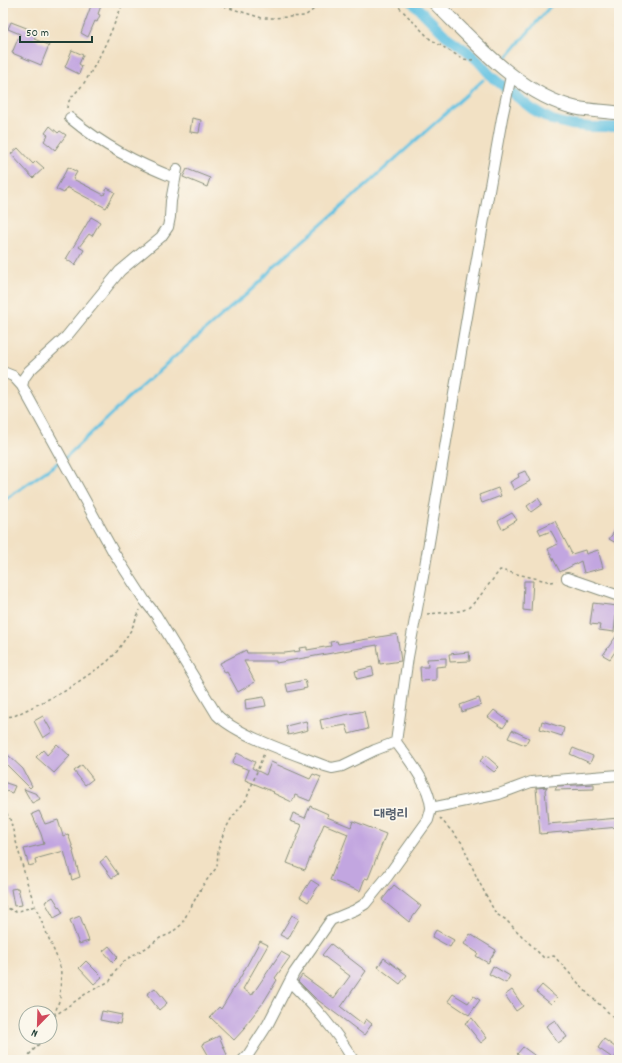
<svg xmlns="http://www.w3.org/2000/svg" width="622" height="1063" font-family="Dekko,'Poor Story',sans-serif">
	<rect width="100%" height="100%" fill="#fbf7ec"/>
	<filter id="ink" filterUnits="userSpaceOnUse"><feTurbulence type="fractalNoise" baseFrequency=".025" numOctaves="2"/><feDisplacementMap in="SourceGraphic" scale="8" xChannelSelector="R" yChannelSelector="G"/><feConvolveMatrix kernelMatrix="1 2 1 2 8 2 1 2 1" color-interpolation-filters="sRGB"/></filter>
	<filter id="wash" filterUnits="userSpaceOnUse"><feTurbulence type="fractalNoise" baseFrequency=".012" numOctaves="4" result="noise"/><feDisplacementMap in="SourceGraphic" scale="16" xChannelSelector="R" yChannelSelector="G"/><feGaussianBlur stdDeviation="0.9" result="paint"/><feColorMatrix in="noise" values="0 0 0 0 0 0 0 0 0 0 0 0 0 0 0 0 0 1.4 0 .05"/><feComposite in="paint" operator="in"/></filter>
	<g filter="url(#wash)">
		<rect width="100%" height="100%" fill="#f2e1c4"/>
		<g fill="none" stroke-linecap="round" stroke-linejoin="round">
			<path stroke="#64c2e2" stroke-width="3" d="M506 58 553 3
				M65 458 127 399 229 309 247 294 262 280 274 266 345 204 483 80
				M3 501 59 462"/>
			<path stroke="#64c2e2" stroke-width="10" d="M413 3 446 36 467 51 478 61 492 77 532 109 552 120 571 125 590 127H619"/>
		</g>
		<g id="blocks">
			<path fill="#c2a6e0" d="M92 3H102L98 14 100 15 97 22 95 21 88 37 81 33Z
				M11 22 37 32 34 39 49 45 41 65 12 53 20 34 8 29Z
				M72 50 83 55 79 64 82 66 79 74 65 67Z
				M192 118 201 120 199 133 190 132Z
				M50 126 58 133 60 131 66 135 55 150 44 141 48 135 45 133Z
				M18 148 33 164 36 161 44 168 33 178 11 154Z
				M68 167 77 172 73 179 104 195 107 188 115 192 106 208 67 187 64 193 56 189Z
				M187 169 210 178 207 187 183 177Z
				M91 217 100 222 92 236 89 234 79 247 84 250 75 265 66 259Z
				M525 471 530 481 514 490 510 482 519 477 518 474Z
				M498 488 501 496 482 503 479 495Z
				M538 498 542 504 531 512 527 506Z
				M512 513 517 520 502 529 498 521Z
				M555 521 572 554 585 550 586 554 598 550 603 568 584 573 581 561 560 572 548 549 558 544 551 531 541 535 538 529Z
				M619 525V539L616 543 609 539Z
				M524 581H533L531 611 523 610Z
				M593 603 617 606 614 632 599 630 600 625 590 624Z
				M619 632V646L610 659 603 655Z
				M397 634 401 661 380 664 377 645 276 663V661H244L255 682 238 692 227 672 225 673 220 663 246 650 247 653H285L300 651 299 648 307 647V650L331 646 330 642 337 641 338 644Z
				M469 652 470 661 450 662 449 654Z
				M446 658V666L436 667V680L421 681 420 667H428L427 659Z
				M372 667 374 675 357 679 355 671Z
				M305 680 307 688 288 692 286 684Z
				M264 697 266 706 246 709 245 700Z
				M479 698 481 705 462 712 460 705Z
				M494 710 508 721 503 728 488 717Z
				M364 711 368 729 349 734 346 725 322 729 320 720Z
				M43 716 52 732 43 738 34 721Z
				M306 721 308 730 288 735 286 726Z
				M542 721 564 728 562 736 540 729Z
				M512 730 529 738 525 745 508 738Z
				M57 744 70 756 54 773 36 757 43 750 47 755Z
				M573 748 593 756 590 763 570 754Z
				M237 753 255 762 252 768 266 775 271 762 310 779 313 774 321 777 310 801 295 795 292 802 273 793 274 792 245 780 249 770 232 763Z
				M7 754 23 769 32 786 30 788 3 761V758Z
				M485 755 499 767 494 772 480 761Z
				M82 765 93 779 85 785 74 771Z
				M3 782 15 786 12 793 3 790Z
				M594 784V789L555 790 557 786Z
				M547 787 545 790 548 824 619 818V827L540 834 536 788Z
				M24 789 37 794 40 799 32 803Z
				M310 806 328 814 327 817 351 827 353 821 386 834 368 879 365 878 360 891 330 880 348 834 324 824 305 870 287 863 302 825 290 821 293 813 305 818Z
				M39 811 45 824 58 820 63 836 68 834 74 851 73 852 80 877 72 880 64 851 35 859 36 864 29 866 24 849 44 844 41 834 32 814Z
				M106 857 118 874 112 878 100 862Z
				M311 880 319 885 308 902 300 897Z
				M394 885 421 906 409 922 382 900Z
				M18 888 22 905 14 906 11 889Z
				M53 897 63 913 54 918 45 902Z
				M292 915 299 919 288 939 280 935Z
				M80 916 89 941 79 944 70 920Z
				M436 930 454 940 450 947 432 937Z
				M470 934 496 950 488 963 476 956 478 953 464 944Z
				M260 941 268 945 243 989 252 995 281 952 290 957 275 978 277 980 263 1003 244 1027 245 1028 234 1040 210 1017 219 1007 221 1009 240 978Z
				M331 944 366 971 341 1007 363 1024 366 1019 372 1024 364 1035 347 1022 315 998 298 981 302 975 334 998 350 976 322 955Z
				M109 946 118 957 113 962 103 951Z
				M384 958 407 975 400 984 378 967Z
				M86 961 102 977 94 984 79 968Z
				M493 966 510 976 506 983 489 974Z
				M542 985 557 998 551 1004 536 992Z
				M155 988 167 1003 159 1010 147 994Z
				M512 990 523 1006 516 1011 505 995Z
				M453 994 468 1003 473 996 480 1000 469 1015 448 1001Z
				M102 1011 122 1015 120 1024 100 1020Z
				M472 1018 487 1038 481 1043 465 1023Z
				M555 1020 567 1037 558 1043 546 1026Z
				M219 1036 227 1055 215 1060H211L202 1044Z
				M604 1039 619 1050 614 1059 598 1048Z
				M523 1047 541 1060H525L517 1054Z"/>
		</g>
	</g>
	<g filter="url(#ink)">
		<use href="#blocks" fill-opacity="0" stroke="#888f7c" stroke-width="1"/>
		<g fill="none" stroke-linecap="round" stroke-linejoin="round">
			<g stroke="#888f7c" stroke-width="12">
				<path id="minor" d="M70 118C104 146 135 162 175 178
					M3 372 13 376 22 386 114 553 145 601 156 615 217 715C238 736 295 754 325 766L332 768 342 766 375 750 396 742
					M22 386 24 378 29 371 66 337 120 271 161 237 168 227 170 217 171 201 177 169
					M567 578 619 596
					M431 808 499 794 531 782 619 775
					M290 982C314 1006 336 1030 353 1060
					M243 1060 248 1055 268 1024 294 973 331 920 355 910 365 904 387 877 428 820C429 816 431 811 431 807 429 784 409 760 396 742L408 657 425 566 473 281 502 118 511 76"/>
			</g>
			<g stroke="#888f7c" stroke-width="15">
				<path id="tertiary" d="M435 3C474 41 521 96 576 108 590 111 605 111 619 113"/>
			</g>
			<path stroke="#888f7c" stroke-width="1.5" stroke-dasharray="3 3" stroke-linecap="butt" d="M213 3 262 18H272L305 16 322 3
				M395 3 430 39 463 59 472 60 474 57
				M67 108C68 97 78 92 84 83 100 59 112 30 123 3
				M427 614 461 611 468 608 476 601 500 570 551 582 557 581
				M3 717 14 716 65 691 107 662 116 653 131 630 140 610
				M3 808 10 819 26 879 35 906 58 960 61 970 60 998 54 1016
				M440 818 462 843 477 878 496 914 505 919 544 958 554 956 589 995 619 1022
				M3 906 16 912 35 906
				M50 1021 54 1016 87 993 110 981 115 971 123 962 133 955 146 948 160 938 170 934 181 925 203 885 217 867 218 849 224 832 231 819 246 800 264 753
				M26 1060C30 1051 40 1046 43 1037"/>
			<use href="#minor" stroke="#fff" stroke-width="10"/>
			<use href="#tertiary" stroke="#fff" stroke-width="13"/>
		</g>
	</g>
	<g text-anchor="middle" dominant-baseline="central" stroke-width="3.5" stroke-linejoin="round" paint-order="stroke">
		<g font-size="14" font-weight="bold" fill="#586270" stroke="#fbf7ec">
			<text x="391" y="815">대령리</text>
		</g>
	</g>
	<rect width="622" height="1063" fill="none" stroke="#fbf7ec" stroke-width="16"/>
	<g transform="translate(38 1025) rotate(203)"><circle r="19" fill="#fbf7ec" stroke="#a3ada2"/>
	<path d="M0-3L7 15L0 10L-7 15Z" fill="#d1495b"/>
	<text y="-6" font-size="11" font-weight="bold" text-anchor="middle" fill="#1f3d34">N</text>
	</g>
	<path d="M20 36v6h72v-6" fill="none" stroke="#1f3d34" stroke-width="2"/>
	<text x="26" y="36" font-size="12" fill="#1f3d34" stroke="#fbf7ec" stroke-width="3" paint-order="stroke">50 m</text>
</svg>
